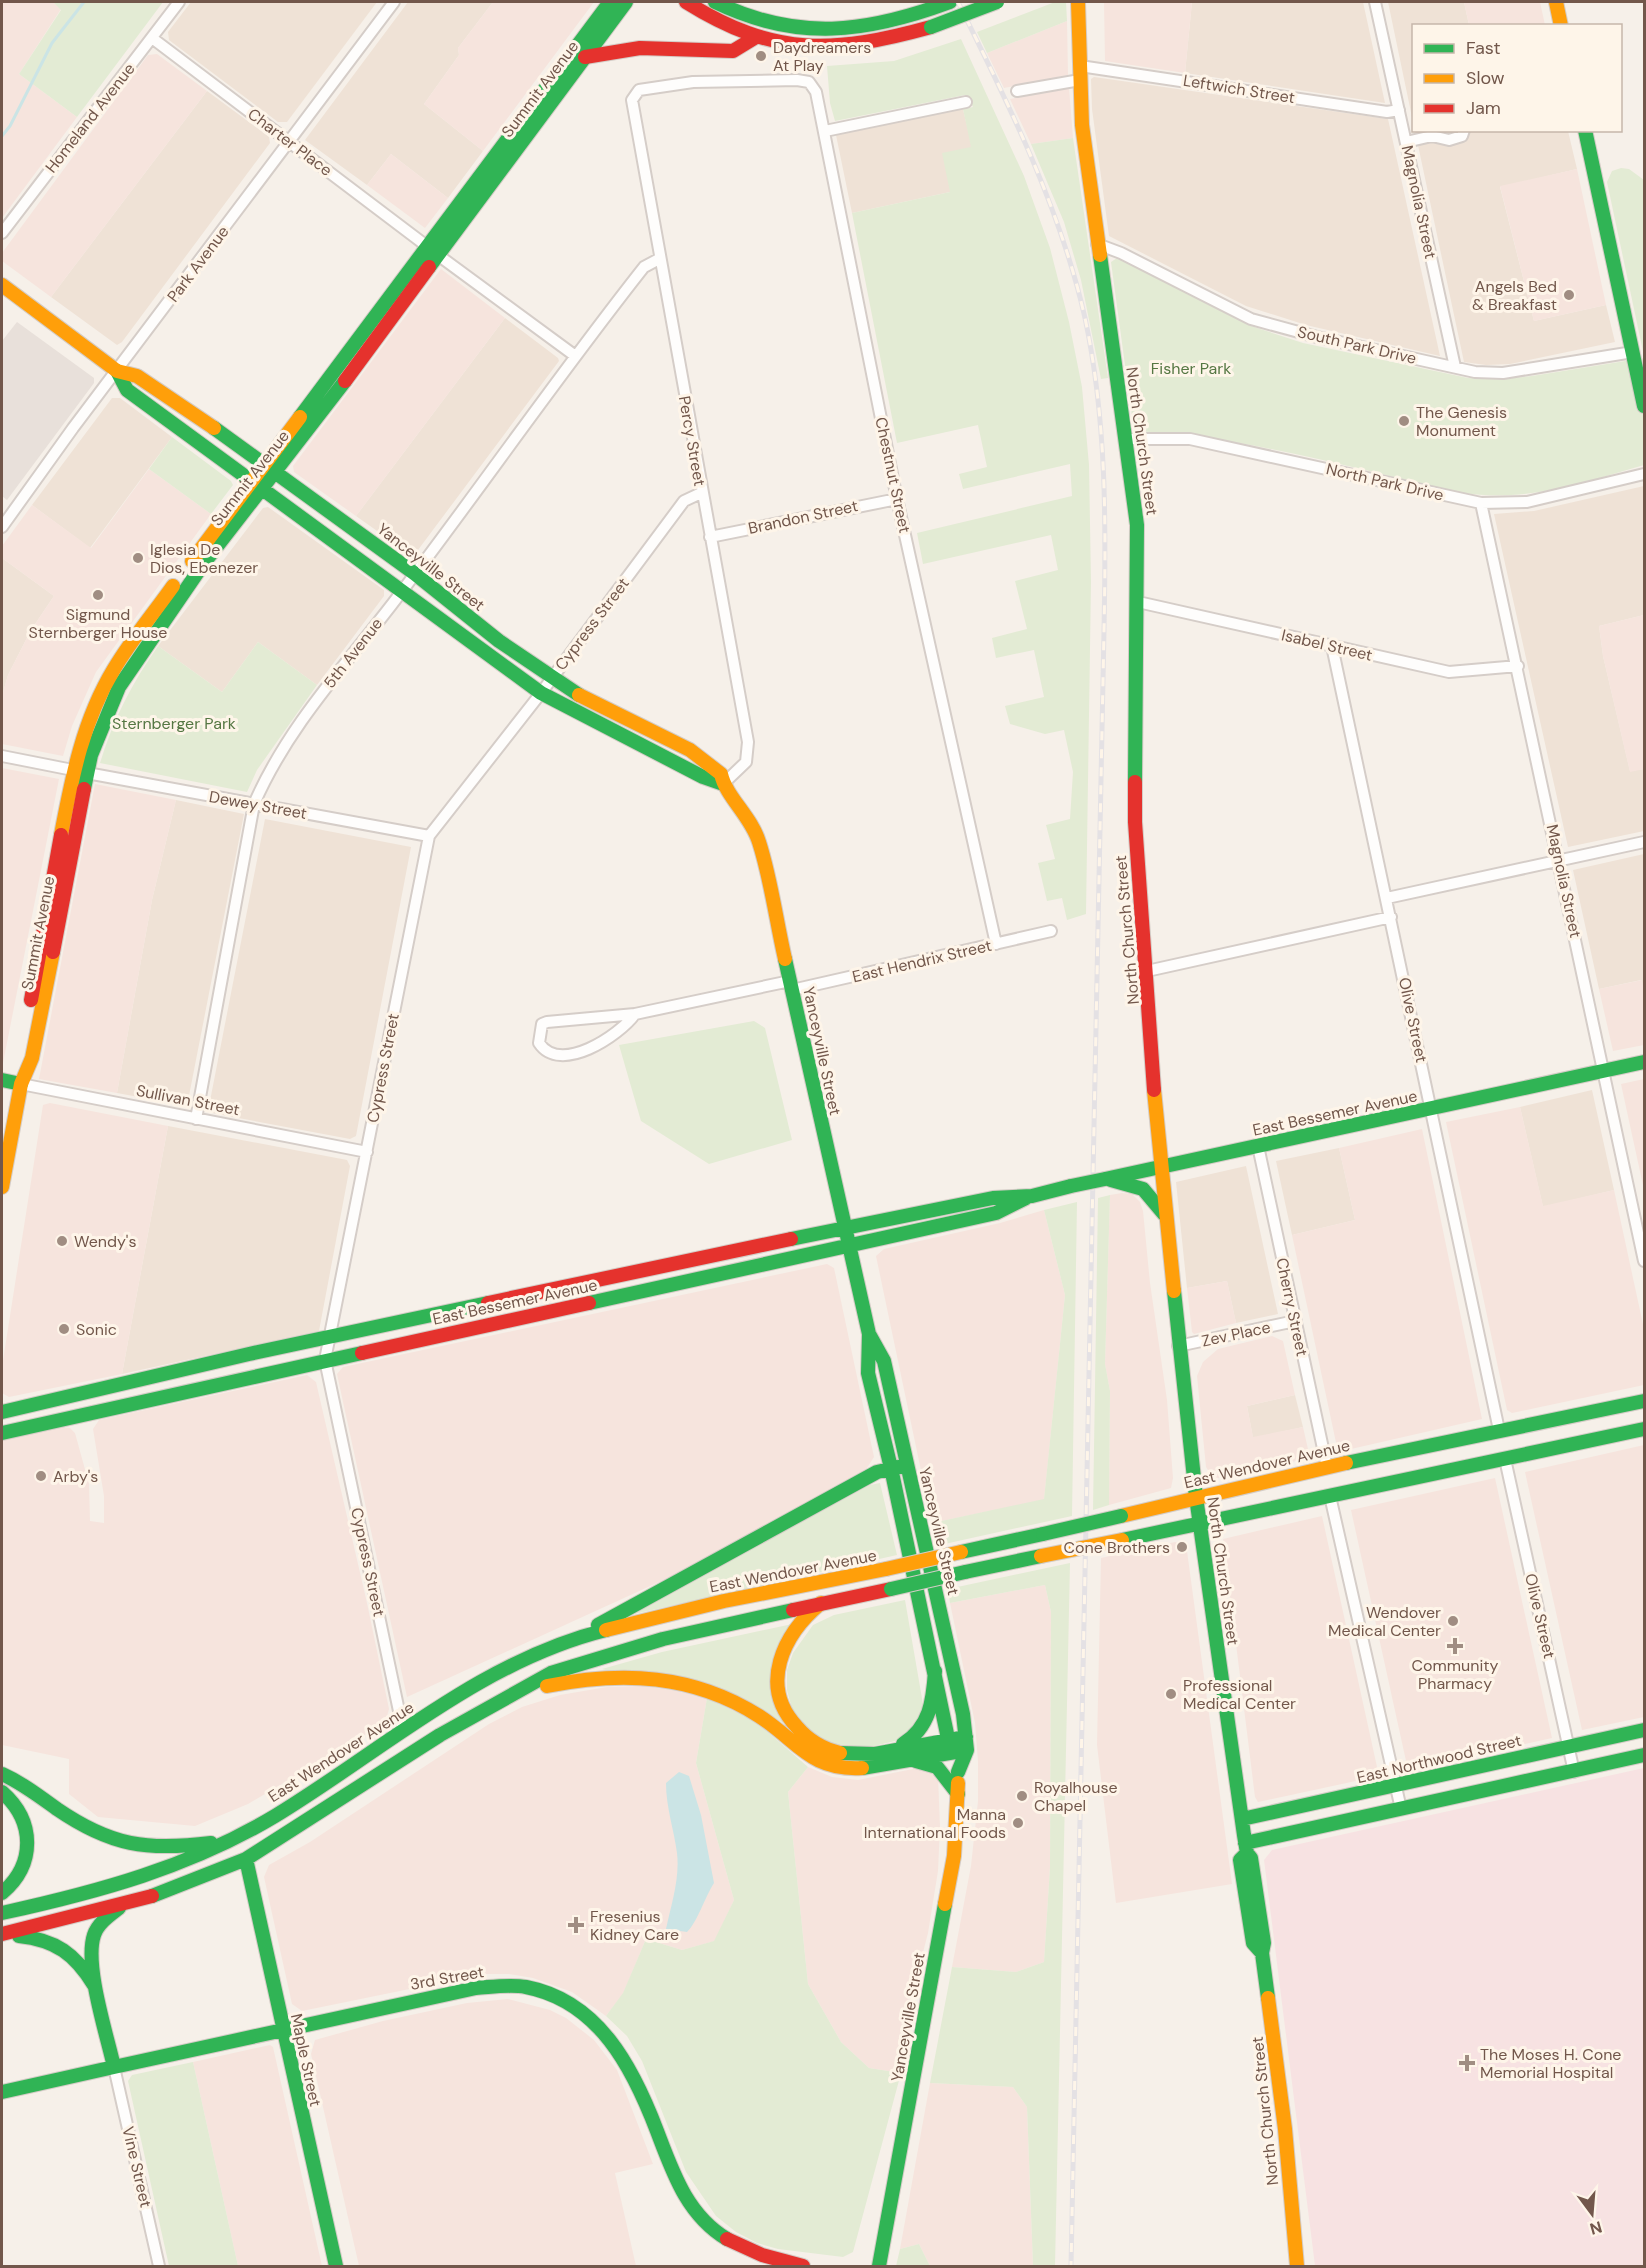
<svg xmlns="http://www.w3.org/2000/svg" width="1646" height="2268" font-family="'DM Sans',sans-serif">
	<rect width="100%" height="100%" fill="#f6f0e9"/>
	<path fill="#efe2d6" d="M191 2H377L287 122H278L169 40 168 32Z
		M408 2H493L458 48 459 55 424 104 483 151 448 198 391 154 367 185 305 140Z
		M1192 2H1363L1385 103 1185 73Z
		M1388 2H1464L1469 25 1414 26 1413 122Z
		M1094 77 1388 119 1440 356 1306 325 1246 306 1109 236 1092 109 1091 79Z
		M207 91 269 137 270 143 122 342 117 345 51 297Z
		M963 109 972 147 950 192 852 213 836 135Z
		M1415 131H1568L1577 169 1500 187 1534 321 1606 305 1615 342 1510 364 1486 365 1464 362Z
		M505 318 558 358 559 361 415 554 411 555 356 516Z
		M112 398H120L172 437 90 548 32 505Z
		M1644 486V615L1599 626 1603 656 1630 771 1644 769V831L1568 847 1494 514 1534 511Z
		M268 507 384 590V596L317 685 258 642 222 692 158 646 263 508Z
		M2 558 54 596 31 630 8 675 2 696Z
		M176 800 244 814 187 1106 117 1093 152 900Z
		M265 819 411 847 356 1136 350 1139 212 1113 209 1106Z
		M1644 854V994L1641 980 1599 989 1573 870Z
		M1592 1090 1614 1190 1543 1207 1520 1107Z
		M168 1126 347 1160 350 1166 319 1331 122 1374Z
		M1339 1148 1355 1220 1292 1235 1276 1161Z
		M1246 1166 1278 1314 1236 1323 1227 1281 1187 1288 1176 1182Z
		M1295 1395 1303 1427 1253 1438 1247 1406Z"/>
	<path fill="#f6e4dd" d="M2 2H53L61 9 19 74 77 117 2 218Z
		M493 2H594L483 151 424 104 459 55 458 48Z
		M1104 2H1192L1185 73 1105 61Z
		M1464 2H1540L1545 25H1469Z
		M1067 21 1068 75 1004 88 987 53Z
		M157 54 207 91 51 297 2 261V253L148 55Z
		M1069 88 1073 138 1031 144 1010 99Z
		M391 154 448 198 425 228 367 185Z
		M1577 169 1606 305 1534 321 1500 186Z
		M441 269 505 318 356 516 294 472 293 466Z
		M149 469 211 514 96 672 72 726 63 756 2 744V696L8 675 31 630 54 596 2 558V546L32 505 91 548Z
		M1644 615V769L1630 772 1603 656 1599 626Z
		M2 768 59 779 2 1068Z
		M95 784 176 800 152 900 117 1093 39 1079Z
		M1642 980 1644 994V1045L1613 1051 1599 989Z
		M1644 1079V1190L1621 1084Z
		M50 1103 168 1126 122 1374 9 1397 2 1393V1367L43 1105Z
		M1520 1107 1543 1206 1614 1190 1644 1329V1385L1512 1413 1507 1410 1446 1122Z
		M1422 1129 1482 1419 1338 1452 1292 1235 1355 1220 1339 1148Z
		M1122 1193 1132 1194 1140 1202 1143 1211 1150 1283 1167 1400 1173 1478 1171 1488 1109 1505 1110 1391 1105 1364 1110 1195Z
		M1044 1210 1065 1295 1044 1500 932 1523 876 1256 884 1249 1000 1223Z
		M827 1264 834 1268 874 1457 865 1471 705 1561 407 1697 337 1374 343 1367Z
		M1227 1281 1236 1323 1194 1334 1192 1332 1187 1288Z
		M1272 1336 1283 1341 1295 1395 1247 1406 1253 1437 1303 1427 1310 1458 1214 1479 1206 1467 1197 1376 1203 1362 1218 1349Z
		M307 1375 316 1382 367 1603 389 1709 385 1723 248 1804 195 1826 98 1817 69 1794V1759L2 1745V1440L63 1427 70 1428 75 1433 89 1484 90 1521 104 1523V1496L93 1429 99 1420Z
		M1644 1445V1717L1582 1730 1525 1472Z
		M1495 1478 1552 1738 1408 1770 1351 1510Z
		M1322 1516 1379 1776 1258 1802 1255 1797 1223 1539Z
		M1175 1542 1183 1545 1187 1551 1232 1884 1116 1903 1097 1745 1101 1558Z
		M1045 1585 1051 1612 1050 1867 1044 1962 1016 1972 952 1967 971 1866 978 1801V1761L975 1723 950 1603Z
		M642 1686 672 1690 707 1698 696 1763 734 1900 715 1941 682 1950 646 1939 623 1994 606 2016 572 1992 533 1978 509 1974H483L302 2011 292 2004 264 1877 269 1865 310 1842 489 1724 522 1707 560 1695 607 1687Z
		M808 1767 832 1777 858 1780 918 1768 938 1776 940 1827 938 1871 928 1933 912 1995 901 2073 869 2068 841 2042 808 1984 788 1792Z
		M508 1999 550 2010 566 2018 594 2040 617 2070 653 2164 615 2173 636 2266H359L311 2054 315 2040 383 2021 467 2003Z
		M270 2045 273 2047 322 2266H238L193 2062Z
		M930 2083 1013 2087 1027 2107 1033 2266H930L919 2244 900 2249Z"/>
	<path fill="#e8e0da" d="M17 322 94 378V383L7 500 2 496V341Z"/>
	<path fill="#f7e2e2" d="M1644 1768V2266H1315L1264 1860 1272 1850Z"/>
	<path fill="#e3ebd4" d="M53 2H163L77 117 19 74 61 10Z
		M1055 2H1066L1067 21 987 53 977 32Z
		M961 39 1024 176 1050 248 1069 322 1082 387 1089 465 1091 582 1086 914 1067 920 1062 898 1047 901 1038 863 1055 859 1046 825 1070 819 1073 772 1064 730 1045 734 1010 724 1005 706 1044 697 1034 650 996 658 992 638 1027 629 1015 581 1058 570 1051 535 923 564 917 533 1072 496 1070 464 963 489 959 474 987 467 978 425 897 443 852 213 950 192 942 153 971 147 963 109 973 107 965 95 835 121 830 103 827 66 894 61Z
		M1073 138 1108 378 1101 379 1081 280 1064 222 1031 144Z
		M1621 168 1629 169 1644 180V356L1607 182 1612 171Z
		M1117 258 1251 326 1303 343 1468 378 1504 379 1532 376 1644 358V465C1582 483 1529 502 1463 493 1354 469 1245 436 1134 431L1111 262Z
		M172 437 231 481 233 485 211 514 149 469Z
		M258 642 317 685 257 770 247 792 100 763C113 720 132 683 158 646L222 692Z
		M754 1021 765 1028 792 1140 709 1164 641 1121 619 1045Z
		M1110 1195 1105 1364 1110 1391 1109 1505 1093 1510 1098 1198Z
		M1077 1202 1072 1516 940 1545 932 1523 1044 1499 1065 1295 1044 1210Z
		M880 1483 897 1555 630 1615 870 1485Z
		M1070 1563 1055 2266H1033L1027 2107 1013 2087 930 2083 952 1967 1016 1972 1044 1962 1050 1867 1051 1612 1045 1585 950 1603 948 1589Z
		M905 1600 924 1710 903 1739 854 1751 818 1740 792 1709 787 1690V1670L793 1653 813 1625 834 1615Z
		M797 1623 777 1653 786 1725 766 1712 602 1669 662 1652Z
		M707 1698 755 1721 808 1767 788 1792 808 1984 841 2042 869 2068 901 2073 853 2252 843 2257 778 2249 757 2243 736 2232 716 2216 686 2172 642 2061 627 2036 606 2016 623 1993 646 1939 682 1950 714 1941 734 1900 696 1763Z
		M193 2062 238 2266H169L128 2081 132 2075Z
		M919 2244 930 2266H896L900 2249Z"/>
	<path fill="#cbe4e5" d="M679 1772 689 1776 701 1815 714 1883C705 1897 697 1923 687 1932L666 1929C671 1905 680 1879 677 1853 674 1829 666 1808 666 1783Z"/>
	<g fill="none" stroke-linecap="round" stroke-linejoin="round">
		<path stroke="#cbe4e5" stroke-width="3" d="M2 136 10 126 52 43 84 2"/>
		<g stroke="#d5cdc8" stroke-width="14">
			<path id="street" d="M1375 2 1455 367
				M152 38 428 247
				M1080 66 1387 112 1399 110
				M1017 91 1080 80
				M825 131 966 102
				M1406 142 1432 136 1449 140 1462 136 1464 130
				M2 233 179 2
				M1097 244 1121 253 1251 319 1317 337 1475 372 1503 373 1633 352
				M438 255 574 355
				M1125 439H1190L1481 503 1527 502 1644 474
				M1481 503 1644 1261
				M2 527 73 428 394 2
				M710 537 897 499
				M1138 602 1449 672 1518 666
				M1332 646 1499 1430
				M2 756 73 770
				M87 773 429 836
				M723 784 746 762 748 742 632 100 639 90 693 82 797 80 809 82 816 92 897 499 996 944
				M1387 898 1644 842
				M1147 971 1391 917
				M792 990 1051 931
				M635 1014C619 1036 560 1075 539 1043L542 1024 547 1022Z
				M635 1014 790 981
				M21 1084 367 1152
				M196 1119 254 804C287 728 343 668 393 603 478 492 557 377 644 267L659 259
				M1258 1146 1327 1467
				M1178 1346 1295 1321
				M1505 1459 1574 1772
				M1330 1496 1401 1809
				M403 1730 325 1360 429 836 541 693 684 501 701 493
				M114 2067 159 2266"/>
		</g>
		<g stroke="#d4ccc6" stroke-width="16">
			<path id="fast" d="M715 2C798 42 866 33 950 2
				M1585 130 1644 406
				M1100 255 1137 525 1135 782
				M429 267 626 2
				M117 371 127 390 541 693 703 777 723 784
				M300 417 610 2
				M214 428 414 573 499 641 579 695
				M84 789 91 755 119 687 204 563 345 381
				M785 959 869 1334 884 1361 963 1714 967 1750 958 1772
				M2 1080 21 1084
				M1105 1179 1644 1062
				M1111 1180 1143 1189 1164 1214
				M791 1239 993 1198 1032 1196 1071 1186
				M1174 1291 1196 1497 1244 1835 1247 1853 1251 1858 1264 1943 1262 1953 1268 1998
				M589 1303 996 1213 1026 1198
				M869 1334 868 1373 891 1468 950 1748
				M2 1412 249 1354 488 1303
				M2 1433 362 1353
				M1346 1463 1644 1401
				M1122 1540 1644 1429
				M961 1552 1043 1534
				M965 1572 1041 1556
				M598 1625 877 1472 907 1465
				M903 1744C930 1727 933 1701 935 1671
				M840 1753 875 1754 966 1737
				M916 1761 937 1767 958 1794
				M862 1768 967 1750
				M2 1774C22 1783 39 1796 57 1809 111 1846 147 1851 211 1843
				M2 1792C35 1821 36 1864 2 1893
				M1242 1819 1644 1730
				M1245 1843 1644 1755
				M1247 1853 1240 1860 1253 1943 1262 1953
				M246 1859 336 2266
				M152 1896 246 1859 440 1735 551 1673 663 1639 793 1610
				M2 1913C98 1892 190 1867 275 1816 382 1751 481 1661 606 1630
				M19 1936C56 1940 75 1954 94 1985
				M114 2067 476 1988C492 1987 510 1984 526 1987 599 2001 633 2068 657 2131 673 2173 687 2215 727 2239
				M114 2067C107 2035 84 1965 94 1935 98 1923 110 1915 119 1908
				M2 2092 114 2067
				M879 2266 945 1904"/>
		</g>
		<g stroke="#d4ccc6" stroke-width="16">
			<path id="slow" d="M1078 2 1082 125 1100 255
				M1556 2 1561 26
				M2 285 117 371 137 376 214 428
				M192 561 300 417
				M579 695 690 750 721 774C726 797 751 816 759 842 771 879 776 920 785 959
				M61 835C72 777 83 720 114 669 131 640 154 613 173 586
				M1154 1090 1174 1291
				M2 1187 21 1084 32 1058 53 952
				M1121 1516 1346 1463
				M821 1603C783 1634 758 1686 797 1727 808 1740 823 1749 840 1753
				M606 1630 724 1601 886 1569
				M547 1686C622 1671 693 1674 759 1716 798 1741 810 1771 862 1768
				M945 1904 954 1856 958 1783
				M1268 1998 1285 2129 1297 2266"/>
		</g>
		<g stroke="#d4ccc6" stroke-width="16">
			<path id="jam" d="M686 2C774 57 833 54 931 27
				M585 57 640 48 733 51 756 37
				M345 381 429 267
				M1135 782V822L1154 1090
				M53 952 84 789
				M31 1000 61 835
				M488 1303 791 1239
				M362 1353 589 1303
				M793 1610 891 1589
				M2 1934 152 1896
				M727 2239 762 2255 803 2266"/>
		</g>
		<use href="#street" stroke="#fefdfc" stroke-width="10"/>
		<use href="#fast" stroke="#30b455" stroke-width="14"/>
		<use href="#slow" stroke="#ff9f0a" stroke-width="14"/>
		<use href="#jam" stroke="#e5322d" stroke-width="14"/>
		<g stroke="#e4e1e4" stroke-width="5">
			<path id="rail" d="M958 2C1008 103 1060 207 1085 318 1107 421 1106 526 1104 631L1071 2266"/>
		</g>
		<use href="#rail" stroke="#fef5e9" stroke-width="3" stroke-dasharray="9" stroke-linecap="butt"/>
		<g stroke="#d4ccc6" stroke-width="16" stroke-linecap="butt">
			<path id="fast-bridge" d="M931 27 997 2
				M1071 1186 1105 1179
				M1043 1534 1121 1516
				M891 1589 965 1572"/>
		</g>
		<g stroke="#d4ccc6" stroke-width="16" stroke-linecap="butt">
			<path id="slow-bridge" d="M1041 1556 1122 1540
				M886 1569 961 1552"/>
		</g>
		<use href="#fast-bridge" stroke="#30b455" stroke-width="14"/>
		<use href="#slow-bridge" stroke="#ff9f0a" stroke-width="14"/>
	</g>
	<g fill="#a08d82" stroke="#fef5e9" stroke-width="2">
		<circle cx="761" cy="56" r="6"/>
		<circle cx="1569" cy="295" r="6"/>
		<circle cx="1404" cy="421" r="6"/>
		<circle cx="138" cy="558" r="6"/>
		<circle cx="98" cy="595" r="6"/>
		<circle cx="62" cy="1241" r="6"/>
		<circle cx="64" cy="1329" r="6"/>
		<circle cx="41" cy="1476" r="6"/>
		<circle cx="1182" cy="1547" r="6"/>
		<circle cx="1453" cy="1621" r="6"/>
		<path d="M1452 1637h6v6h6v6h-6v6h-6v-6h-6v-6h6z"/>
		<circle cx="1171" cy="1694" r="6"/>
		<circle cx="1022" cy="1796" r="6"/>
		<circle cx="1018" cy="1823" r="6"/>
		<path d="M573 1916h6v6h6v6h-6v6h-6v-6h-6v-6h6z"/>
		<path d="M1464 2054h6v6h6v6h-6v6h-6v-6h-6v-6h6z"/>
	</g>
	<g text-anchor="middle" dominant-baseline="central" stroke-width="6" stroke-linejoin="round" paint-order="stroke">
		<g font-size="16" fill="#72574b" stroke="#fef5e9" text-anchor="start">
			<text x="773" y="47">Daydreamers<tspan x="773" dy="18">At Play</tspan></text>
			<text x="1557" y="286" text-anchor="end">Angels Bed<tspan x="1557" dy="18">&amp; Breakfast</tspan></text>
			<text x="1416" y="412">The Genesis<tspan x="1416" dy="18">Monument</tspan></text>
			<text x="150" y="549">Iglesia De<tspan x="150" dy="18">Dios, Ebenezer</tspan></text>
			<text x="98" y="614" text-anchor="middle">Sigmund<tspan x="98" dy="18">Sternberger House</tspan></text>
			<text x="74" y="1241">Wendy's</text>
			<text x="76" y="1329">Sonic</text>
			<text x="53" y="1476">Arby's</text>
			<text x="1170" y="1547" text-anchor="end">Cone Brothers</text>
			<text x="1441" y="1612" text-anchor="end">Wendover<tspan x="1441" dy="18">Medical Center</tspan></text>
			<text x="1455" y="1665" text-anchor="middle">Community<tspan x="1455" dy="18">Pharmacy</tspan></text>
			<text x="1183" y="1685">Professional<tspan x="1183" dy="18">Medical Center</tspan></text>
			<text x="1034" y="1787">Royalhouse<tspan x="1034" dy="18">Chapel</tspan></text>
			<text x="1006" y="1814" text-anchor="end">Manna<tspan x="1006" dy="18">International Foods</tspan></text>
			<text x="590" y="1916">Fresenius<tspan x="590" dy="18">Kidney Care</tspan></text>
			<text x="1480" y="2054">The Moses H. Cone<tspan x="1480" dy="18">Memorial Hospital</tspan></text>
		</g>
		<g font-size="16" fill="#72574b" stroke="#fef5e9">
			<text transform="translate(540 89) rotate(-53)">Summit Avenue</text>
			<text transform="translate(1239 89) rotate(9)">Leftwich Street</text>
			<text transform="translate(90 118) rotate(-52)">Homeland Avenue</text>
			<text transform="translate(290 142) rotate(37)">Charter Place</text>
			<text transform="translate(1419 202) rotate(78)">Magnolia Street</text>
			<text transform="translate(198 264) rotate(-53)">Park Avenue</text>
			<text transform="translate(1357 345) rotate(13)">South Park Drive</text>
			<text transform="translate(692 441) rotate(80)">Percy Street</text>
			<text transform="translate(1142 441) rotate(82)">North Church Street</text>
			<text transform="translate(893 475) rotate(78)">Chestnut Street</text>
			<text transform="translate(250 478) rotate(-52)">Summit Avenue</text>
			<text transform="translate(1385 482) rotate(13)">North Park Drive</text>
			<text transform="translate(803 517) rotate(-12)">Brandon Street</text>
			<text transform="translate(431 567) rotate(38)">Yanceyville Street</text>
			<text transform="translate(592 624) rotate(-53)">Cypress Street</text>
			<text transform="translate(1327 645) rotate(13)">Isabel Street</text>
			<text transform="translate(353 653) rotate(-52)">5th Avenue</text>
			<text transform="translate(258 805) rotate(10)">Dewey Street</text>
			<text transform="translate(1564 881) rotate(78)">Magnolia Street</text>
			<text transform="translate(1127 930) rotate(-95)">North Church Street</text>
			<text transform="translate(38 933) rotate(-79)">Summit Avenue</text>
			<text transform="translate(922 961) rotate(-13)">East Hendrix Street</text>
			<text transform="translate(1413 1020) rotate(78)">Olive Street</text>
			<text transform="translate(822 1051) rotate(78)">Yanceyville Street</text>
			<text transform="translate(383 1068) rotate(-79)">Cypress Street</text>
			<text transform="translate(188 1100) rotate(11)">Sullivan Street</text>
			<text transform="translate(1335 1113) rotate(-12)">East Bessemer Avenue</text>
			<text transform="translate(515 1302) rotate(-12)">East Bessemer Avenue</text>
			<text transform="translate(1292 1307) rotate(78)">Cherry Street</text>
			<text transform="translate(1236 1334) rotate(-12)">Zev Place</text>
			<text transform="translate(1267 1464) rotate(-13)">East Wendover Avenue</text>
			<text transform="translate(939 1531) rotate(77)">Yanceyville Street</text>
			<text transform="translate(368 1562) rotate(78)">Cypress Street</text>
			<text transform="translate(793 1571) rotate(-11)">East Wendover Avenue</text>
			<text transform="translate(1223 1571) rotate(82)">North Church Street</text>
			<text transform="translate(1540 1616) rotate(77)">Olive Street</text>
			<text transform="translate(341 1752) rotate(-33)">East Wendover Avenue</text>
			<text transform="translate(1439 1759) rotate(-13)">East Northwood Street</text>
			<text transform="translate(447 1978) rotate(-10)">3rd Street</text>
			<text transform="translate(908 2017) rotate(-80)">Yanceyville Street</text>
			<text transform="translate(306 2060) rotate(78)">Maple Street</text>
			<text transform="translate(1265 2111) rotate(-96)">North Church Street</text>
			<text transform="translate(137 2167) rotate(77)">Vine Street</text>
		</g>
		<g font-size="16" fill="#557743" stroke="#fef5e9">
			<text x="1191" y="368">Fisher Park</text>
			<text x="174" y="723">Sternberger Park</text>
		</g>
	</g>
	<rect width="1646" height="2268" fill="none" stroke="#72574b" stroke-width="6"/>
	<rect x="1412" y="24" width="210" height="108" fill="#fef5e9" stroke="#c6b6aa" stroke-width="1.5"/>
	<rect x="1424" y="44" width="30" height="9" fill="#30b455" stroke="#c6b6aa" stroke-width="1.5"/>
	<text x="1466" y="54" font-size="18" fill="#72574b">Fast</text>
	<rect x="1424" y="74" width="30" height="9" fill="#ff9f0a" stroke="#c6b6aa" stroke-width="1.5"/>
	<text x="1466" y="84" font-size="18" fill="#72574b">Slow</text>
	<rect x="1424" y="104" width="30" height="9" fill="#e5322d" stroke="#c6b6aa" stroke-width="1.5"/>
	<text x="1466" y="114" font-size="18" fill="#72574b">Jam</text>
	<g transform="translate(1592 2214) rotate(164)" stroke="#fef5e9" stroke-width="4.5" paint-order="stroke">
	<path d="M0-4.5L10 22L0 15L-10 22Z" fill="#72574b"/>
	<text y="-9" font-size="16" font-weight="bold" text-anchor="middle" fill="#72574b">N</text>
	</g>
</svg>
